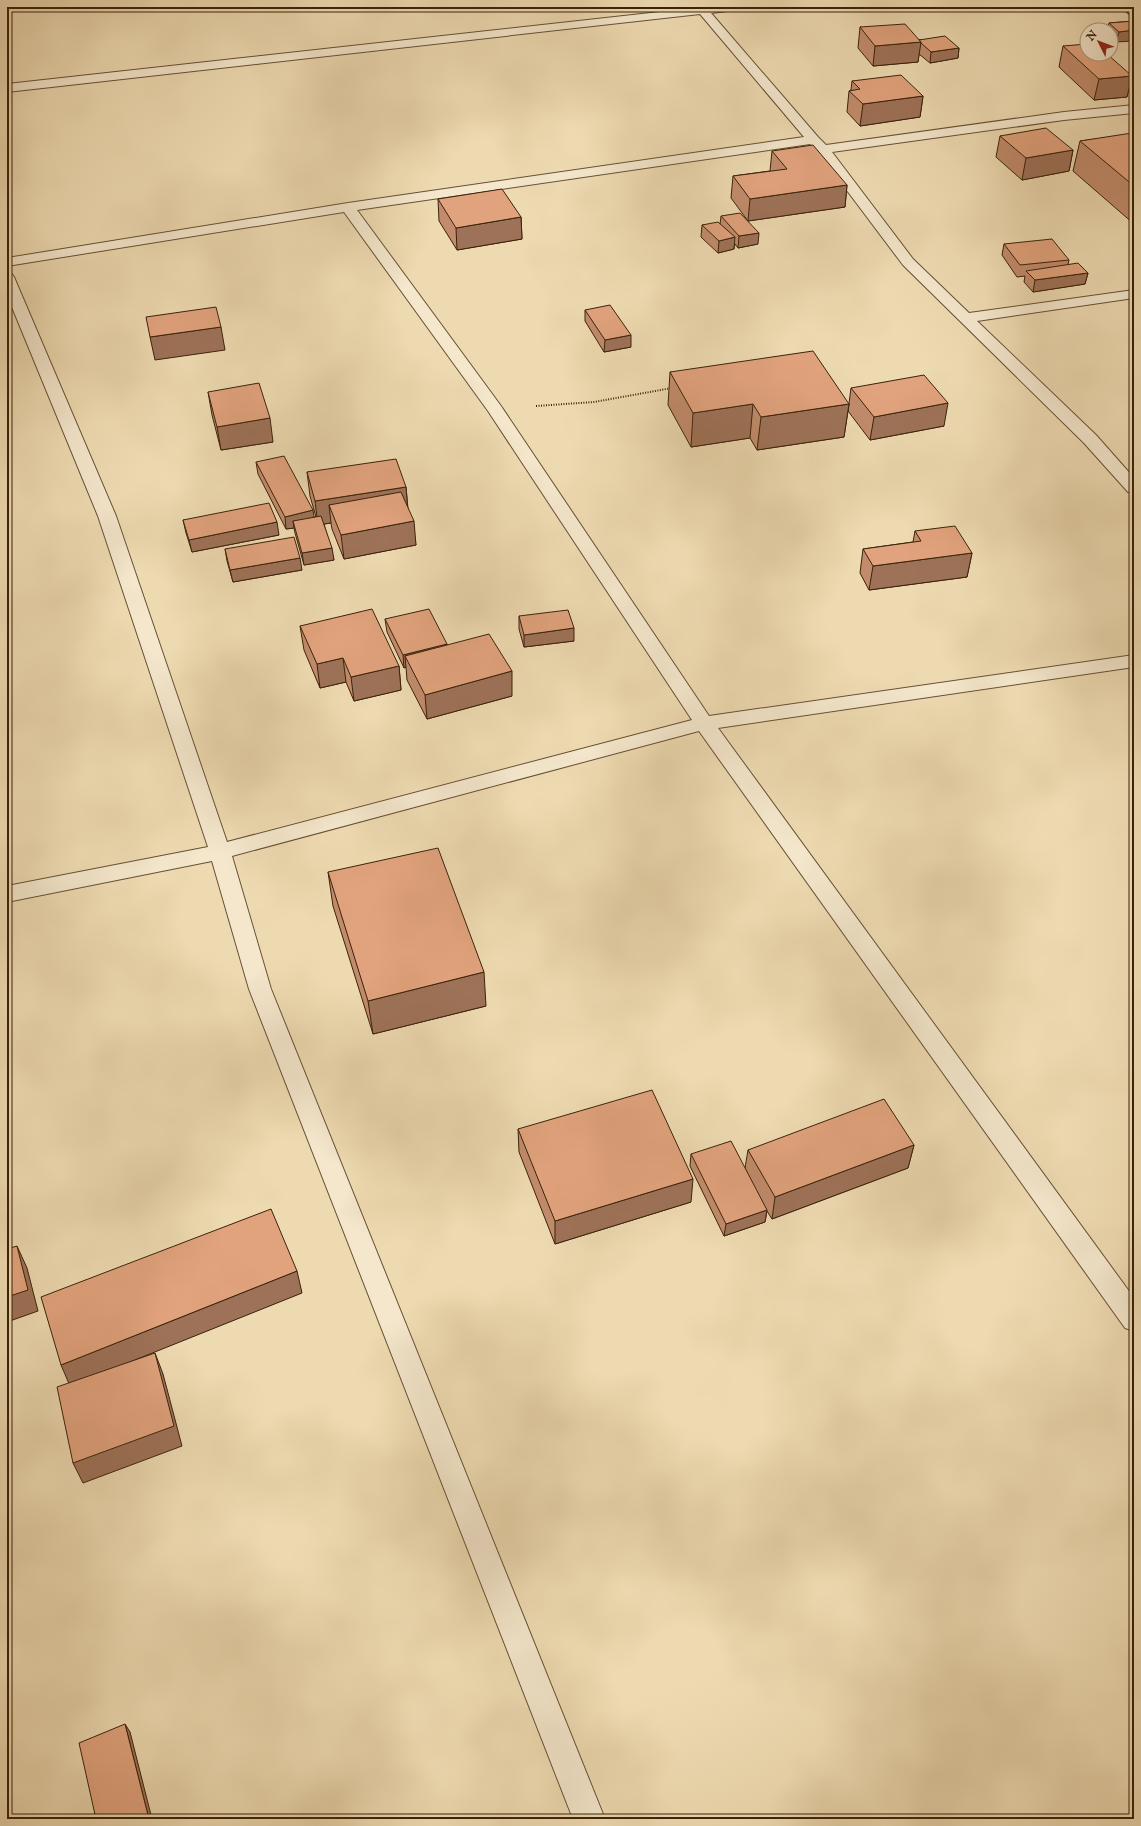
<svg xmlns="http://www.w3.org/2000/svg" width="1141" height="1826" font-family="'IM FELL English',serif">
	<rect width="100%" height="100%" fill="#eedab1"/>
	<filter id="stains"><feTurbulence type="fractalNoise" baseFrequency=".005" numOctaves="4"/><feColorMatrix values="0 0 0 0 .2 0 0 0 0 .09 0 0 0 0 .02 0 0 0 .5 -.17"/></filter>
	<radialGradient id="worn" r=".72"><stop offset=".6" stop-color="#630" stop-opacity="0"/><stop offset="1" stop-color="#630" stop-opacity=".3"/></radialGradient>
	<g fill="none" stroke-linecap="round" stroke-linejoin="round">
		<g stroke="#675034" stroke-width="2">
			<path id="minor" d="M705 7H742L736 10 711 13 818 137 826 145 1064 112 1134 105V113L1064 120 832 152 913 259 969 313 1134 290V298L977 321 1096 435 1134 478V493L1128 492 1084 443 903 265 818 152 810 144 357 210 501 406 709 716 1134 655V667L718 728 1134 1298V1331L1125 1328 699 731 232 856 271 989 605 1819H573L249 989 212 861 7 902V886L208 847 98 516 7 295V273L12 274 14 277 116 516 227 842 692 720 488 411 344 212 7 266V258L348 203 804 137 700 14 7 92V84Z"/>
		</g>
		<path stroke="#3a220b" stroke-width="2" stroke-dasharray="1 1.5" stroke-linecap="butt" d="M536 406 594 402 672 388"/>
		<use href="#minor" fill="#f4e7cc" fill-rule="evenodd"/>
	</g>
	<path fill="#c28c6c" stroke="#3a220b" d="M1119 7H1134V18Z
		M1134 21 1116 42 1111 37V30H1107L1109 23Z
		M860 27 959 48 958 58 930 63 919 54 918 62 873 66 858 48Z
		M1063 46 1132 76 1127 97 1094 100 1059 67Z
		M852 81 923 96 920 117 860 126 847 112 849 91 851 90Z
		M1134 134V224L1073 171 1080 141Z
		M1000 136 1073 150 1069 171 1022 180 996 157Z
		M772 151 847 185 845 207 748 221 731 198 733 176 770 171Z
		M438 199 521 217 522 239 457 250 439 221Z
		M721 216 758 244 738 248 735 244 734 249 718 253 701 237 702 225 720 224Z
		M1004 244 1069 260 1068 264 1088 273 1085 284 1033 292 1024 282 1025 276 1017 277 1002 255Z
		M585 310 631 347 604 352 585 321Z
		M670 372 849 404 844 437 757 450 750 438 691 447 668 405Z
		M851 388 944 426 870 440 848 411Z
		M208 392 273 442 221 450 212 415Z
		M256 462 314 517H316L310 496 307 472 406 487 408 509 416 545 344 559 332 529 331 523 324 524 334 560 304 565 295 533 294 528 286 529 258 474Z
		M183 520 279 535 192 552 186 533Z
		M915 531 972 553 967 577 869 590 860 573 863 549 913 542Z
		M225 549 302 570 233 582 227 561Z
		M519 616 574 641 524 647 519 629Z
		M385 619 447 644V645L512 696 427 719 407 680 406 667 404 668 387 632Z
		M300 626 399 666 401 690 354 701 346 682 320 688 304 650Z
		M328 872 486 1006 373 1034 333 906Z
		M518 1129 691 1202 555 1244 519 1152Z
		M914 1145 908 1168 772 1219 767 1211 765 1222 724 1236 690 1166 691 1154 745 1168 748 1150Z"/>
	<path fill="#9e7258" stroke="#3a220b" d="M1134 30V41L1116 42 1119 32Z
		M921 42 918 62 873 66 875 46Z
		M959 48 958 58 930 63 931 52Z
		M1132 76 1127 97 1094 100 1099 79Z
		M923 96 920 117 860 126 863 104Z
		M1073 150 1069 171 1022 180 1026 158Z
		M847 185 845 207 748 221 750 199Z
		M521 217 522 239 457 250 456 228Z
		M759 233 758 244 738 248 739 236Z
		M735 237 734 249 718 253 719 241Z
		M1088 273 1085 284 1033 292 1035 280Z
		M221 327 225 350 155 360 150 337Z
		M631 335V347L604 352 605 340Z
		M948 403 944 426 870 440 874 417Z
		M753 404 750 438 691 447 693 413Z
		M849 404 844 437 757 450 761 417Z
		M270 418 273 442 221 450 217 427Z
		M406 487 408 511 329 505 331 523 318 525 315 501Z
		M313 510 315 523 293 521 294 528 286 529 285 517Z
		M414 521 416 545 344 559 341 535Z
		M277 522 279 535 192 552 189 540Z
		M332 548 334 560 304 565 302 553Z
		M972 553 967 577 869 590 873 566Z
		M300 558 302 570 233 582 230 570Z
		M574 628V641L524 647V635Z
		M447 644 448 657 405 656 406 667 404 668 403 655Z
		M343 658 346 682 320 688 317 664Z
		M399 666 401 690 354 701 351 677Z
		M512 671V696L427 719 425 695Z
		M484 972 486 1006 373 1034 368 1001Z
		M914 1145 908 1168 772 1219 775 1197Z
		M693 1179 691 1202 555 1244V1221Z
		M767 1210 765 1222 724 1236 726 1224Z
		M17 1246 27 1268 38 1311 7 1322V1297Z
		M297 1271 302 1293 70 1386 61 1365Z
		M155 1353 163 1374 182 1446 83 1483 73 1463Z
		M125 1724 130 1732 152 1819H149Z"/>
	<path fill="#e1a37d" stroke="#3a220b" d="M1134 21V30L1119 32 1109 23Z
		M905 24 921 42 875 46 860 27Z
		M945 36 959 48 931 52 921 43V42L919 40Z
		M1087 44V54H1107L1132 76 1099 79 1063 46Z
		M901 75 923 96 863 104 849 91 860 89 852 81Z
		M1046 128 1073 150 1026 158 1000 136Z
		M1132 133 1134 134V186L1080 141Z
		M813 145 847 185 750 199 733 176 787 169 772 151Z
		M502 189 521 217 456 228 438 199Z
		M740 213 759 233 739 236 721 216Z
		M718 222 735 237 719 241 702 225Z
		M1052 239 1069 260 1020 265 1004 244Z
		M1078 263 1088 273 1035 280 1026 271Z
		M610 305 631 335 605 340 585 310Z
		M216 307 221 327 150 337 146 317Z
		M813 351 849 404 761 417 753 404 693 413 670 372Z
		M924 375 948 403 874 417 851 388Z
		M259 383 270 418 217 427 208 392Z
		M284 456 313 510 285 517 256 462Z
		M396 459 406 487 315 501 307 472Z
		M401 492 414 521 341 535 329 505Z
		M269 503 277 522 189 540 183 520Z
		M321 516 332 548 302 553 293 521Z
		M955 526 972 553 873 566 863 549 921 541 915 531Z
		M294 537 300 558 230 570 225 549Z
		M372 609 399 666 351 677 343 658 317 664 300 626Z
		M429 609 447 644 403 655 385 619Z
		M568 610 574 628 524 635 519 616Z
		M489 634 512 671 425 695 405 656Z
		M438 848 484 972 368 1001 328 872Z
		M652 1090 693 1179 555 1221 518 1129Z
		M884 1099 914 1145 775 1197 748 1150Z
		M731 1141 767 1210 726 1224 691 1154Z
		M271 1209 297 1271 61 1365 41 1297Z
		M17 1246 28 1290 7 1297V1249Z
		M155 1353 174 1426 73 1463 57 1387Z
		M125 1724 149 1819H96L79 1743Z"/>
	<rect width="1141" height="1826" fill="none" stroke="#eedab1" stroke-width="24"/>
	<rect x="8" y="8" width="1125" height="1810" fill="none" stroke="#3a220b" stroke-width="2"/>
	<rect x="12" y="12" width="1117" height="1802" fill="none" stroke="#3a220b"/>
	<g transform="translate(1099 42) rotate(312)"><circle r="19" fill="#f4e7cc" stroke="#aa987f"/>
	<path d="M0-3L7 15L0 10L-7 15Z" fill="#8f2418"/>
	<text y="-6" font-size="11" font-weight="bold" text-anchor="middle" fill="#3a220b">N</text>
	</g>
	<rect width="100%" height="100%" filter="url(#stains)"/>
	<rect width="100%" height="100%" fill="url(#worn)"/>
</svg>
